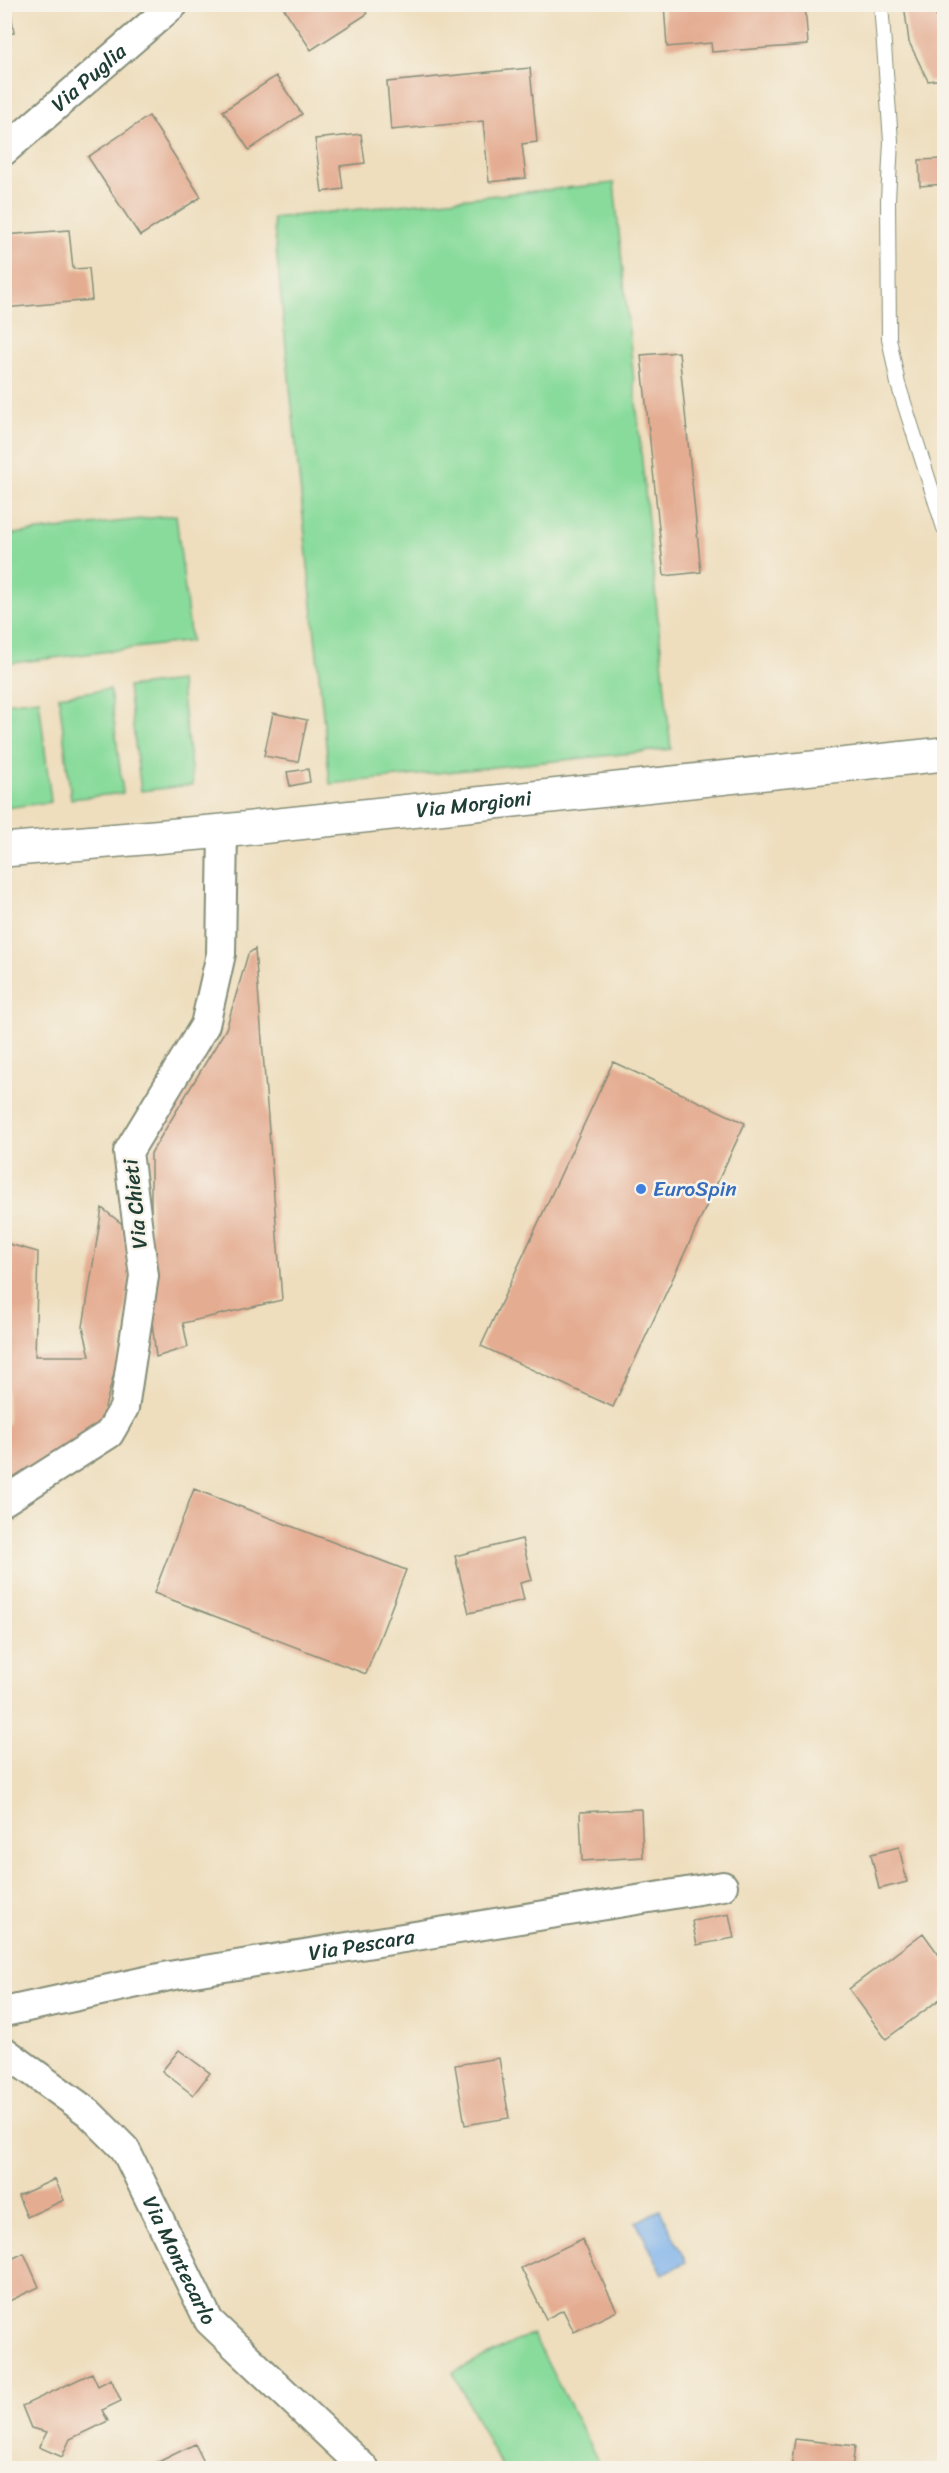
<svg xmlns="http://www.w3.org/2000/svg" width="949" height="2473" font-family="Sriracha,sans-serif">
	<rect width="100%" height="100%" fill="#f7f3e8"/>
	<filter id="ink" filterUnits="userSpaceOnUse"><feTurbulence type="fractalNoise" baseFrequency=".0167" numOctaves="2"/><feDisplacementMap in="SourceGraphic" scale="12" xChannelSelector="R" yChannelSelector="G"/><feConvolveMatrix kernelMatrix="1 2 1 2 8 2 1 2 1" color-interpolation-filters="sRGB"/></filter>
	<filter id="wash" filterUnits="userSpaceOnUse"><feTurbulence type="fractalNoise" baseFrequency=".008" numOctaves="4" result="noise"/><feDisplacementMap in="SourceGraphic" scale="24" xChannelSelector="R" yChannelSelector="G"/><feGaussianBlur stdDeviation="1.35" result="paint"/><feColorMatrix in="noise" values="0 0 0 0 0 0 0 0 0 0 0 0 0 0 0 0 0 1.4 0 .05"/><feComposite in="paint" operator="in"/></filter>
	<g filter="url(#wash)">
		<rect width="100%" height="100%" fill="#eedebe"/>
		<path fill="#89db9b" stroke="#548c68" stroke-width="1.5" d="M614 183 671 749 330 784 273 218Z
			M176 515 191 641 5 664V535Z
			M180 681 193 785 141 791 128 687Z
			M110 689 123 793 71 799 59 696Z
			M39 699 51 802 5 808V703Z
			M532 2333 600 2465 594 2468H502L453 2373Z"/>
		<path fill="#7cb1ea" stroke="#4e778f" stroke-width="1.5" d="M660 2210 686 2262 663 2274 636 2222Z"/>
		<g id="blocks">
			<path fill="#e4ac91" d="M4 4H10L14 33 4 34Z
				M281 4H361L367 14 311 50Z
				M664 4H805L808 45 712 52 711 43 667 47Z
				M904 4H935L939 38 944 49V79L928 81 909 42Z
				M530 68 537 142 522 144 526 178 489 182 483 121 391 130 387 82Z
				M276 76 302 114 249 150 223 111Z
				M149 116 201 197 140 236 88 157Z
				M361 134 365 163 340 166 343 189 322 192 315 139Z
				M944 159V184L920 186 919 160Z
				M69 230 73 269 89 268 92 300 4 308V235Z
				M679 352 701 572 664 576 641 355Z
				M273 713 307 720 298 762 264 756Z
				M308 769 310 782 290 786 287 772Z
				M255 949 282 1300 183 1323 188 1347 156 1357 151 1312V1153L226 1029 248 954Z
				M613 1062 745 1123 613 1407 481 1346Z
				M102 1208 122 1224 130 1275 119 1355 102 1418 98 1428 4 1487V1424H8L4 1333 5 1243 38 1252 35 1356H90L83 1327Z
				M194 1489 406 1570 366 1674 154 1593Z
				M522 1539 532 1580 520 1583 524 1600 469 1613 455 1556Z
				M641 1809 643 1857 582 1861 580 1812Z
				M899 1847 907 1882 879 1889 871 1854Z
				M729 1914 734 1938 697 1945 692 1921Z
				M923 1933 944 1962V1996L886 2039 849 1989Z
				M179 2050 210 2073 193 2095 162 2071Z
				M499 2058 509 2118 465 2125 455 2065Z
				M55 2179 64 2200 27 2217 18 2196Z
				M582 2239 617 2311 574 2332 563 2310 546 2319 521 2268Z
				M24 2253 39 2287 5 2303V2262Z
				M92 2373 98 2386 111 2379 121 2401 102 2410 108 2421 70 2439 62 2457 39 2447 47 2432 31 2428 22 2406Z
				M795 2439 855 2446 852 2468H791Z
				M195 2444 207 2468H146Z"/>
		</g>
	</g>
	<g filter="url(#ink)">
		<use href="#blocks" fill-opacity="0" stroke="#868e79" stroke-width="1.5"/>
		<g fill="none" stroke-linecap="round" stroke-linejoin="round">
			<g stroke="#868e79" stroke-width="16">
				<path id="service" d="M881 4 891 141 888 200 889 338 898 384 944 528"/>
			</g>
			<g stroke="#868e79" stroke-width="32">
				<g id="minor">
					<path id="s1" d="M4 151 174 4"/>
					<path d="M4 1501 109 1434 124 1408 144 1276 128 1152 205 1025 221 954 223 831"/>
					<path id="s2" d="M4 2012 169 1976 723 1886"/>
					<path id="s3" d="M4 2051 89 2113 125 2149 209 2321 364 2468"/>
				</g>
			</g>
			<g stroke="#868e79" stroke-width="36">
				<g id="secondary">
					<path id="s4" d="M4 850 223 831 944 754"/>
				</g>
			</g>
			<use href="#service" stroke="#fff" stroke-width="14"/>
			<use href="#minor" stroke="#fff" stroke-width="28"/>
			<use href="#secondary" stroke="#fff" stroke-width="33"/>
		</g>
	</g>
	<circle fill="#3f7fe0" stroke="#f7f3e8" stroke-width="2" cx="641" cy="1189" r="6"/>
	<g text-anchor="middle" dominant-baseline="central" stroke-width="5" stroke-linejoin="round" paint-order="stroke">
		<g font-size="21" fill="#1f3d34" stroke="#f7f3e8">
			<text stroke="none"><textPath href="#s1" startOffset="112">Via Puglia</textPath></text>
			<text stroke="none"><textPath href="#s4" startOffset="472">Via Morgioni</textPath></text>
			<text transform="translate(135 1204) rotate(-96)">Via Chieti</text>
			<text stroke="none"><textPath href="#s2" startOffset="364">Via Pescara</textPath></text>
			<text stroke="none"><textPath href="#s3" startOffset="280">Via Montecarlo</textPath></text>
		</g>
		<g font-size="21" fill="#366cbe" stroke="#f7f3e8" text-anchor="start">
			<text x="653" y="1189">EuroSpin</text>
		</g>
	</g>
	<rect width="949" height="2473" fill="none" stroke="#f7f3e8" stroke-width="24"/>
</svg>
